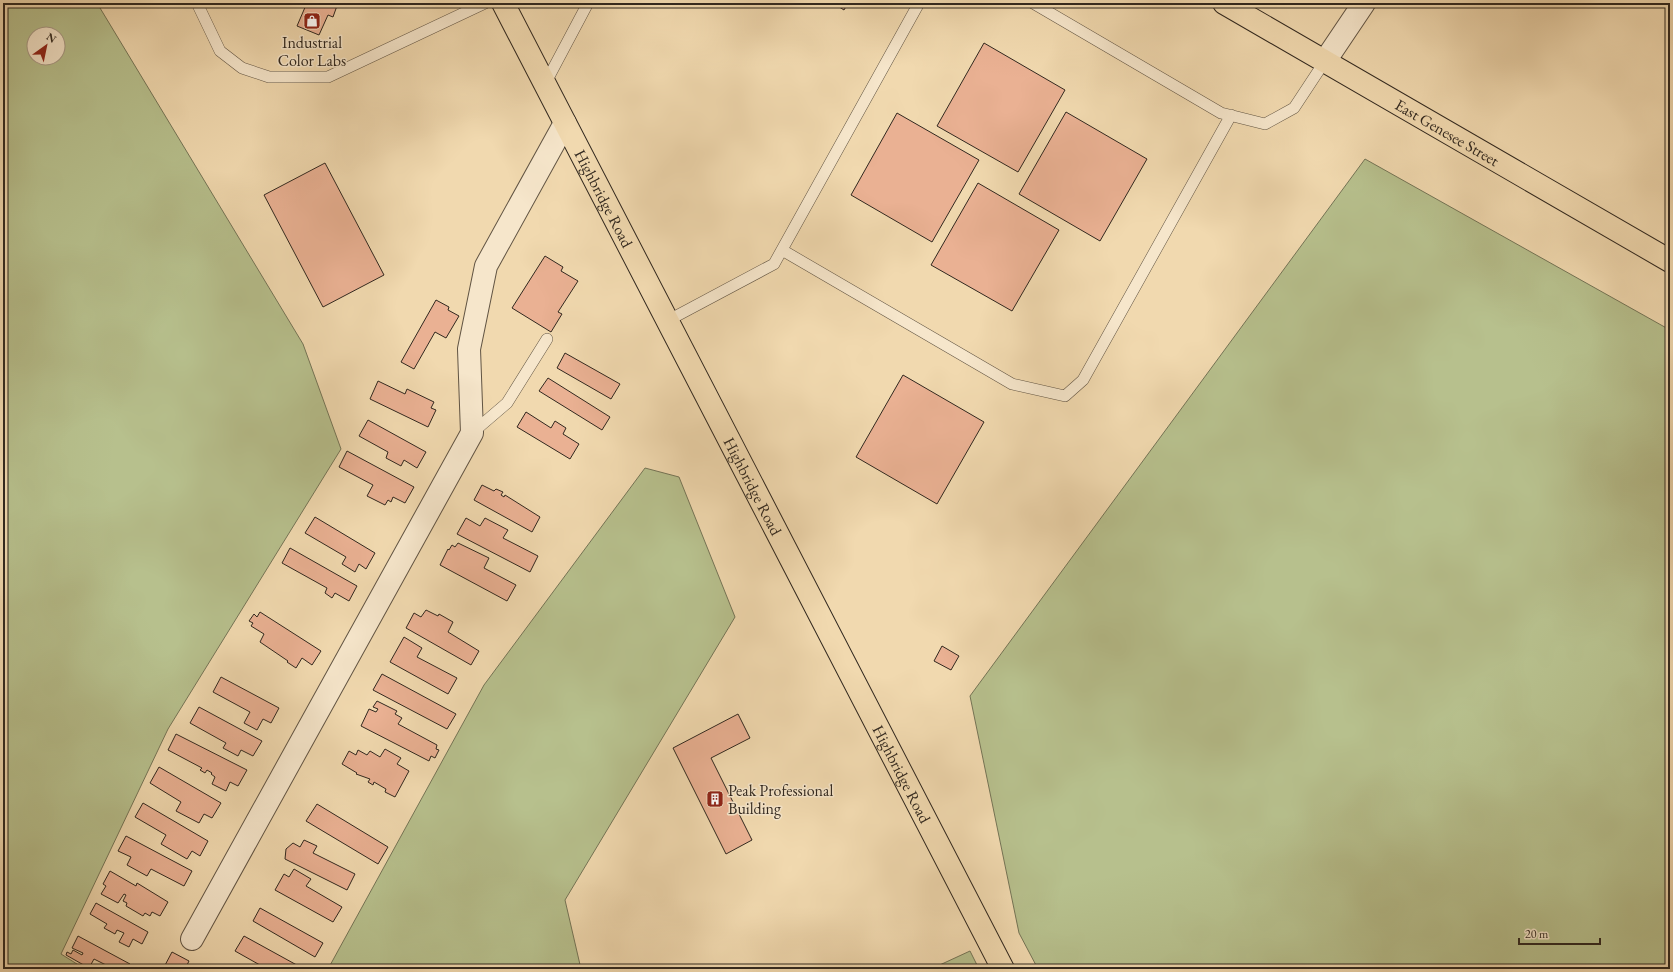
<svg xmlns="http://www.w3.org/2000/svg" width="1673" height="972" font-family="'EB Garamond',serif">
	<rect width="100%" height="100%" fill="#f1d9af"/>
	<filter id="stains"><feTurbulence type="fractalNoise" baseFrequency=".005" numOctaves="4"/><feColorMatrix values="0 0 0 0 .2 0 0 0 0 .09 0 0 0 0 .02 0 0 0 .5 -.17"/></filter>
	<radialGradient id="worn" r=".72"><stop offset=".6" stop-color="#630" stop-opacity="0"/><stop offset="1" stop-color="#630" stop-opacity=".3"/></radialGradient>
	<path fill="#b7c08d" stroke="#747456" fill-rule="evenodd" d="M3 3H97L303 344 341 449 168 729 61 954 85 969H3ZM34 34H58V58H34Z
		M1365 159 1670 330V969H1038L1019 933 970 696Z
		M645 468 679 477 735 617 565 900 581 969H328L484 685Z
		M970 951 979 969H931Z"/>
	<path fill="#eab193" stroke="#31281f" d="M300 3H338L333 17 328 15 319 35 297 26 306 5Z
		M833 3H848L844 10Z
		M984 43 1065 90 1018 172 937 126Z
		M1066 112 1147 159 1100 241 1019 194Z
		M897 113 979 160 932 242 851 195Z
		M325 163 384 275 323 307 264 195Z
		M978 183 1059 230 1012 311 931 265Z
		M545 256 563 267 561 271 578 281 558 312 562 314 551 332 512 308Z
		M436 300 449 307 448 310 459 316 446 338 435 332 414 369 401 362Z
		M565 353 620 384 611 399 557 368Z
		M903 375 984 422 937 504 856 457Z
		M548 378 610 417 602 430 539 391Z
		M378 381 405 394 407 389 434 402 431 408 436 410 428 427 370 399Z
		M526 412 551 428 555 421 566 428 563 434 579 444 570 459 517 427Z
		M368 420 426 452 417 468 404 460 401 466 386 458 388 452 359 436Z
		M347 451 414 487 405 503 393 497 391 502 388 500 385 505 367 496 373 485 339 467Z
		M482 485 494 491 496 489 503 492 501 495 504 497 505 495 540 517 532 532 474 500Z
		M315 517 375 553 366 569 359 564 355 572 342 564 346 557 305 533Z
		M466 518 480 526 485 518 508 530 503 538 538 556 530 572 457 534Z
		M458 543 489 558 484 568 516 585 507 601 440 565 448 549 449 550 452 545 455 547Z
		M290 548 357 586 349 601 335 593 332 598 325 593 327 588 282 563Z
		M426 610 438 616 439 614 453 622 448 632 479 651 471 665 406 628 414 613 421 617Z
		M260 612 321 651 312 665 302 658 296 668 287 662 288 661 260 642 264 634 251 626 253 623 249 621 254 614 257 617Z
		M404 637 422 648 417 657 457 678 448 694 390 662Z
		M942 646 959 656 951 670 934 661Z
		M382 674 456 714 447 729 373 690Z
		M221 677 279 708 271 723 263 719 257 730 244 723 250 712 213 692Z
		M377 701 397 711 395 714 402 718 398 724 437 745 436 749 439 750 435 758 431 756 429 761 361 726 369 709 376 712 378 709 373 707Z
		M199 707 262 741 253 756 241 750 238 756 223 748 226 743 190 723Z
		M738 714 750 738 711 758 752 840 726 854 673 748Z
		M176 734 247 770 238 786 230 782 226 791 212 784 215 777 211 774 212 773 207 770 205 773 200 770 202 768 168 750Z
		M385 749 401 758 397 764 409 771 395 797 385 792 386 789 374 782 373 785 368 782 370 779 356 774 357 773 342 764 349 751 356 755 358 750 367 755 370 751 380 757Z
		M159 767 221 803 212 818 204 814 199 823 176 811 181 802 150 783Z
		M143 803 208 841 200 856 192 851 187 859 161 844 166 835 135 817Z
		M317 804 388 847 378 864 306 821Z
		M126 836 192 871 184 886 151 869 147 876 127 865 131 857 118 851Z
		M304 840 317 846 313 853 355 874 347 890 285 859 286 849 293 843 300 847Z
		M294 869 311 879 306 886 342 907 333 922 275 890 284 874 289 877Z
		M110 871 136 886 137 883 168 902 160 916 152 912 150 916 145 913 143 916 126 906 127 903 123 901 126 895 124 894 118 903 101 894 106 886 103 884Z
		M96 903 148 932 142 944 133 939 129 947 119 942 124 933 117 930 115 934 104 928 107 924 90 914Z
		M260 908 323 943 315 957 253 921Z
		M78 936 130 964 128 969H114L94 959 89 968 66 955 67 952 71 954 73 950 82 955 83 953 72 948Z
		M244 936 304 969H267L235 951Z
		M172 952 189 961 185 969H163Z"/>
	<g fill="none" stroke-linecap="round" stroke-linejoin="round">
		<g stroke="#615443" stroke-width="12">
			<path id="lane" d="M197 3 220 51 242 68 269 77H328L485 3
				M1033 3 1221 113 1265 124 1294 108 1325 61
				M545 84 588 3
				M782 250 1012 384 1065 396 1083 380 1231 115
				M667 321 774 264 919 3
				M472 433 507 403 547 339"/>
		</g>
		<g stroke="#615443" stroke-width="24">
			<path id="street" d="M1325 61 1364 3
				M192 939 472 433 469 349 486 266 565 123"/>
		</g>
		<g stroke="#31281f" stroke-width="24">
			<g id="primary">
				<path id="s1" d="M1224 3 1670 261"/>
			</g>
		</g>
		<g stroke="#31281f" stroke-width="24">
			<g id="highway">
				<path id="s2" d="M503 3 1003 969"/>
			</g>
		</g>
		<use href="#lane" stroke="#f6e6cb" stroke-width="11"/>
		<use href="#street" stroke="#f6e6cb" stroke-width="22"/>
		<use href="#primary" stroke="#f1d9af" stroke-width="22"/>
		<use href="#highway" stroke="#f1d9af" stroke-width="22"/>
	</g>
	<defs>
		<g id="shop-square" transform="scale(0.9)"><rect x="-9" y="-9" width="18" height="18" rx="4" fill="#8f2418" stroke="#f6e6cb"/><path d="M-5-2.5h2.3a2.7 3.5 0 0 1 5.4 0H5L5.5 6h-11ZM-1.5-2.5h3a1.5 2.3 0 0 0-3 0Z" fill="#fff"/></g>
		<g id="building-square" transform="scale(0.9)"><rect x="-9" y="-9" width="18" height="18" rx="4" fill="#8f2418" stroke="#f6e6cb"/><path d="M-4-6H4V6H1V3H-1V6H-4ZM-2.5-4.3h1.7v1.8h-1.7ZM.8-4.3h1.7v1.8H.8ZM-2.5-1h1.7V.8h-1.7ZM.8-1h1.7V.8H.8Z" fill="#fff"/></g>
	</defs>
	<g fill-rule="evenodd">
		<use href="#shop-square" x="312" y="21"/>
		<use href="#building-square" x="715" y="799"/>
	</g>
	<g text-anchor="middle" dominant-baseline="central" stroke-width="3" stroke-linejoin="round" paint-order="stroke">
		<g font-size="16" fill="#31281f" stroke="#f6e6cb">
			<text x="312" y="42">Industrial<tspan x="312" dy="18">Color Labs</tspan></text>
			<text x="728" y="790" text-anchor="start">Peak Professional<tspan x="728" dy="18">Building</tspan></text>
		</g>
		<g font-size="16" fill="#31281f" stroke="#f6e6cb">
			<text stroke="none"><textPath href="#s1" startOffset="258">East Genesee Street</textPath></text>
			<text stroke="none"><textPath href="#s2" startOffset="220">Highbridge Road</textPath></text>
			<text stroke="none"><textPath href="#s2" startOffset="544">Highbridge Road</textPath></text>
			<text stroke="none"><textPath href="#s2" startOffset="868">Highbridge Road</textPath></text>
		</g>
	</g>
	<rect width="1673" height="972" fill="none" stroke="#f1d9af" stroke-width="16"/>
	<rect x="4" y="4" width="1665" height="964" fill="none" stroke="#31281f" stroke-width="2"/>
	<rect x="8" y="8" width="1657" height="956" fill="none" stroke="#31281f"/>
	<g transform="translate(46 46) rotate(33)"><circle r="19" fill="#f6e6cb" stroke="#a79a86"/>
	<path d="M0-3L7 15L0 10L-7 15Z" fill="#8f2418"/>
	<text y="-6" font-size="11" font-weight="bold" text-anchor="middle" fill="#31281f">N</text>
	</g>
	<path d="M1519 938v6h81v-6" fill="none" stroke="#31281f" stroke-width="2"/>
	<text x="1525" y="938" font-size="12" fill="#31281f" stroke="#f6e6cb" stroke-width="3" paint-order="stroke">20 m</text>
	<rect width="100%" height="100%" filter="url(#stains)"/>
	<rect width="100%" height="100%" fill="url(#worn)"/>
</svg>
